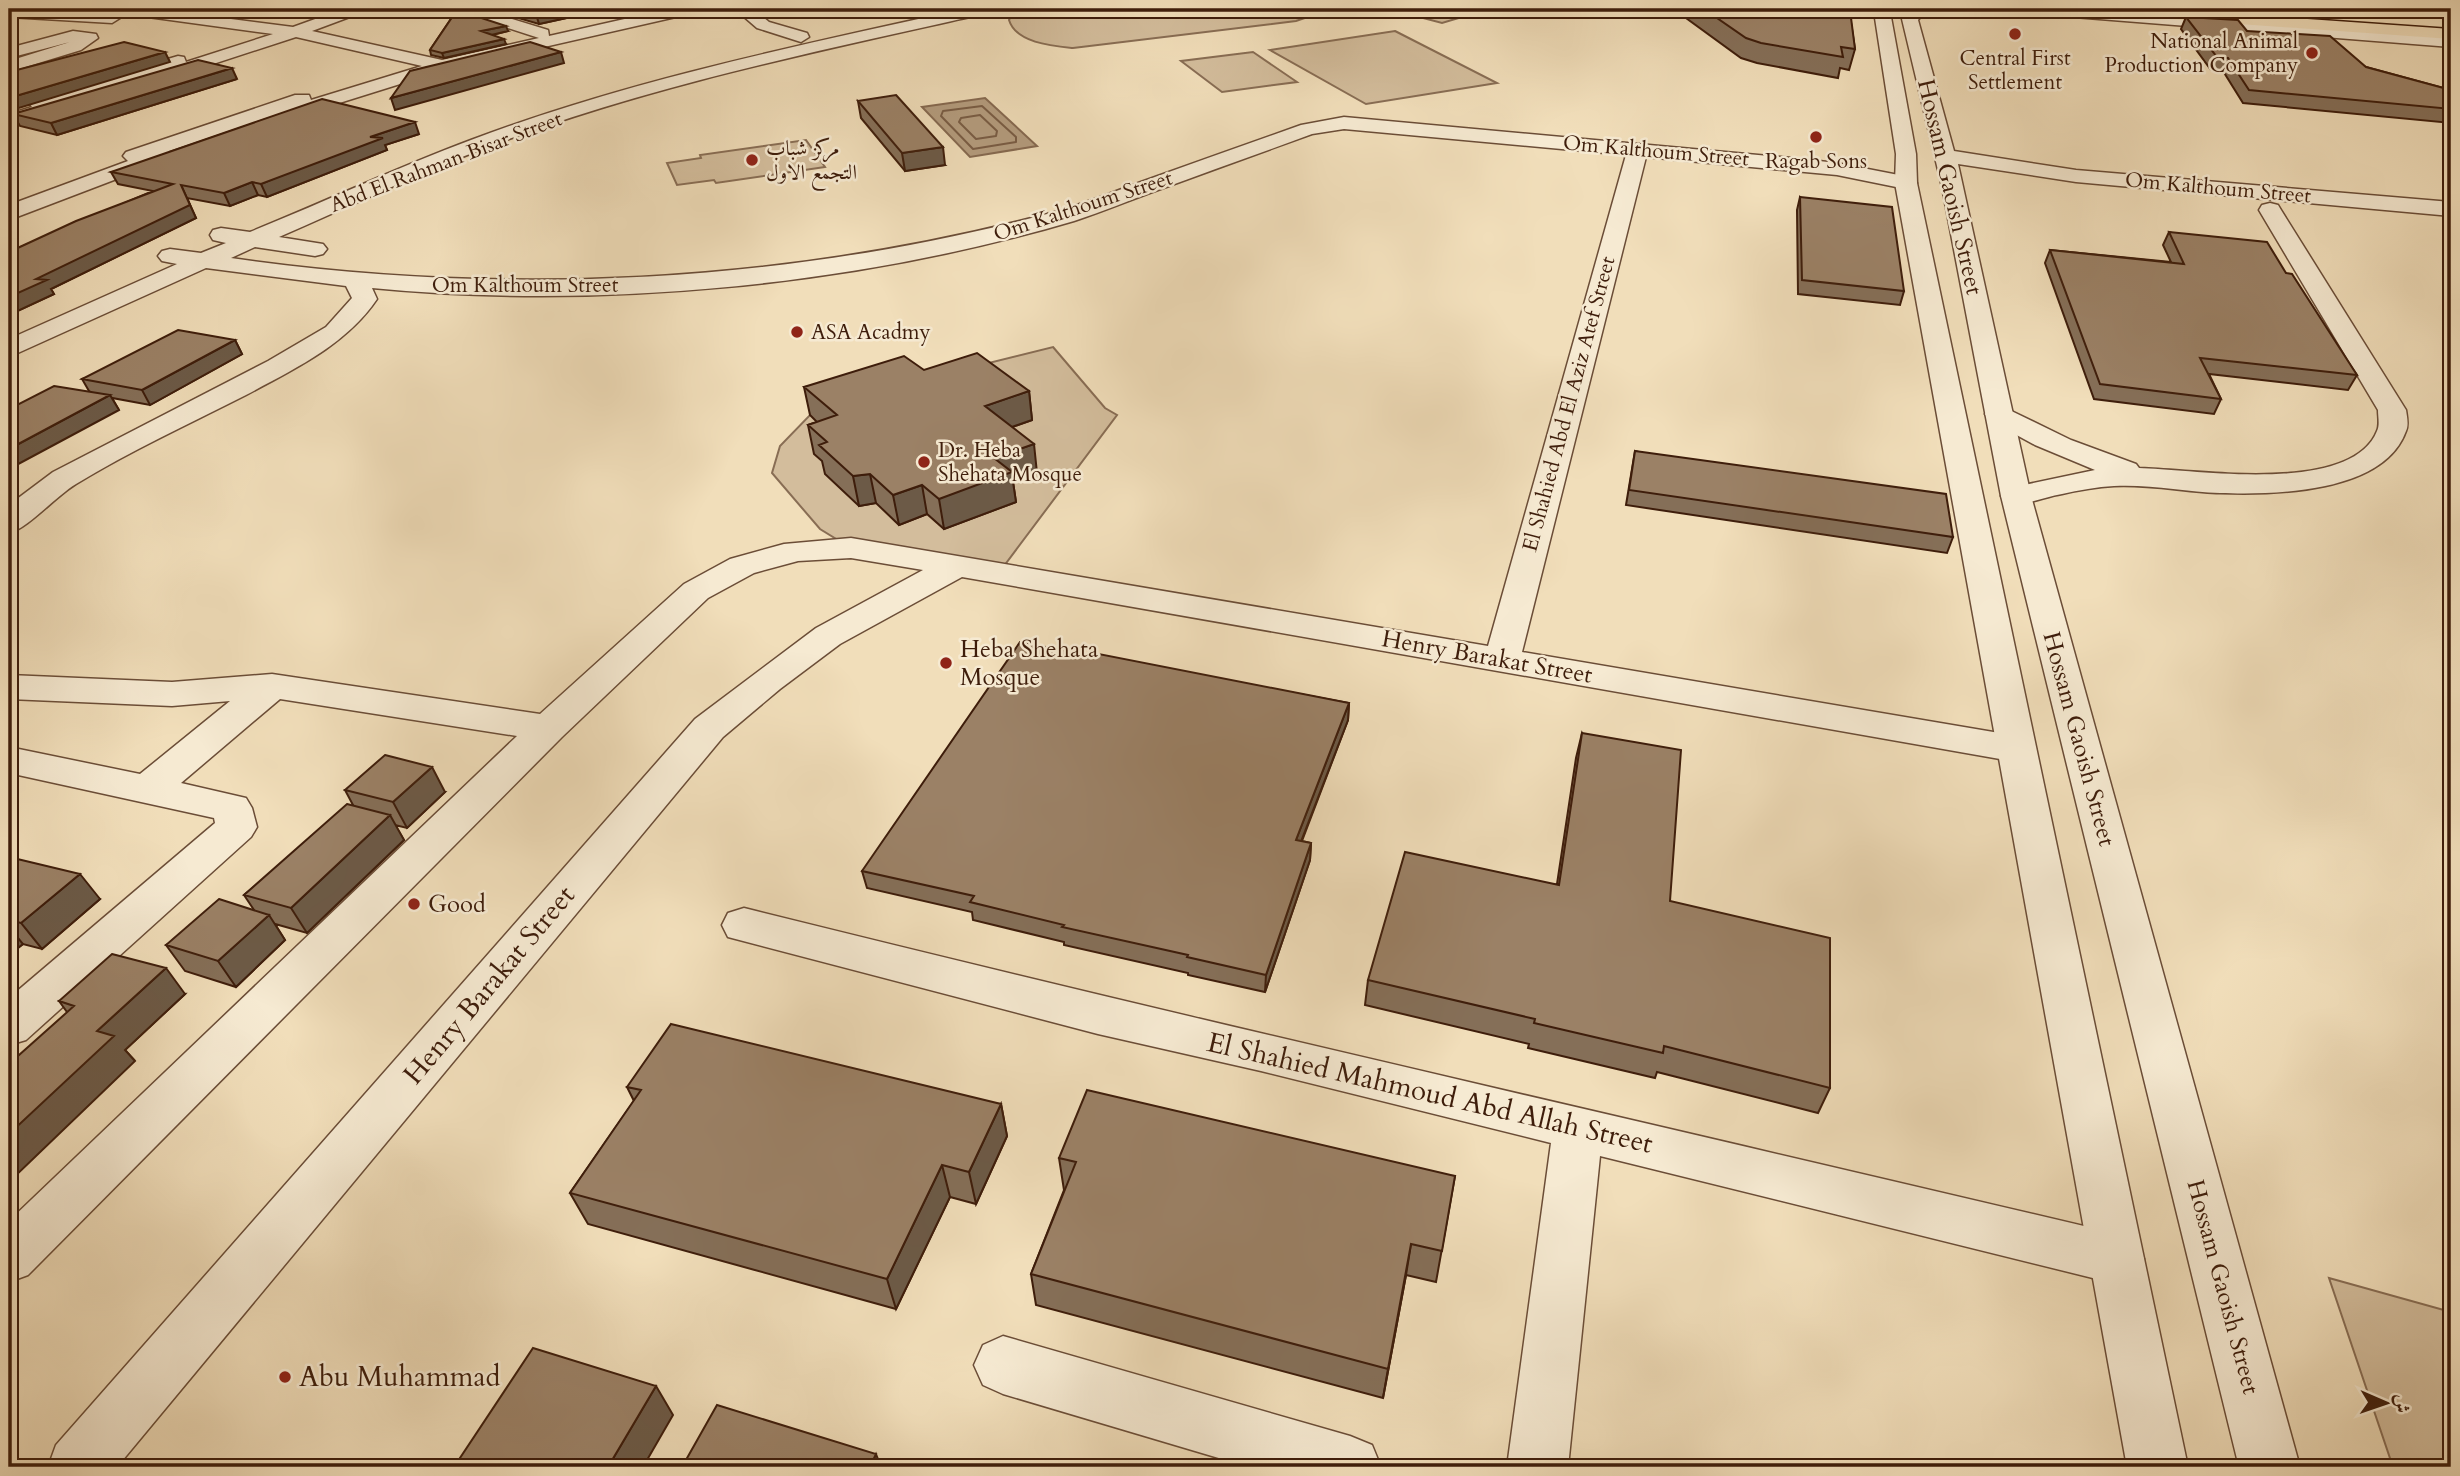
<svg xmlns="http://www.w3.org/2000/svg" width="2460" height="1476" font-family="Cardo,Amiri,serif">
	<rect width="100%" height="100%" fill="#f1deba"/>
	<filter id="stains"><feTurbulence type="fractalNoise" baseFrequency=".00286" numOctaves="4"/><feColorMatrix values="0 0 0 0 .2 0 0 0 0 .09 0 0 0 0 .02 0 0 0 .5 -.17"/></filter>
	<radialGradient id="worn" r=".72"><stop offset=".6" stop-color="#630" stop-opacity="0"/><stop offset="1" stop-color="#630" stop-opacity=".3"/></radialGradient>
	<path fill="#d3bd9c" stroke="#886d54" stroke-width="2" d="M1020 9H1314V12L1311 16 1296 21 1073 48C1052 46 1016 43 1009 20L1012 13Z
		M1389 9H1489L1442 23Z
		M1395 31 1497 83 1366 104 1270 50Z
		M1253 52 1297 82 1222 92 1181 61Z
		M806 140 825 167 716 183 714 180 677 185 667 163 701 158 700 155Z
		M1053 347 1105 408 1117 415 998 574 851 548 820 529 772 473 780 446 810 415 908 383Z
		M2329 1278 2451 1312V1467H2393Z"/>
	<path fill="#b49c7e" stroke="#856950" stroke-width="2" d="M985 98 1037 146 970 157 922 107Z"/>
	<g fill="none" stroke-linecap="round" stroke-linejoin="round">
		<path stroke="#795c44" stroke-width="2" d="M982 106 1016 137V142L973 149 941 116 943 111Z
			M980 115 997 131 996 136 976 139 959 122 961 118Z"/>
		<g stroke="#6b4d37" stroke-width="3">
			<path id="minor" d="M9 9 112 13 120 18 112 23 9 17Z
				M154 9 293 27 343 9H365L363 12 312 31 442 60 539 38 458 12 456 9H479L548 30 549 36 669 9H697L689 14 448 69 285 120 278 122 269 117 169 151 172 155 169 159 9 220V205L128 161 123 156 126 152 295 95H309L311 100 422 66 296 37 161 81H149L147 76 72 99 76 103 74 107 9 126V114L32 107 29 103 31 99 178 56 184 57 186 62 273 34 148 17 146 14Z
				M735 9H753L769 22 807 33 809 37 801 42 757 28Z
				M963 9H991L983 14C815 52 646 86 485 148 415 175 348 207 279 237L323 244 327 249 323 254 315 256 255 247 231 258C502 297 781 284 1047 214 1079 206 1110 193 1141 182 1194 163 1248 144 1301 125L1344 117 1792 158 1837 163 1914 178 1917 183 1914 188 1906 189 1837 175 1646 157 1522 652 2017 736 2031 740 2036 749 2031 758 2017 762 962 577 840 644 780 689 723 737 117 1467H48L56 1445 695 719 816 628 923 570 851 558 798 561 754 573 708 598 562 737 28 1275 9 1282V1221L517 736 280 699 181 783 246 798 252 808 257 827 251 837 26 1040 9 1045V998L215 823 214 818 9 773V747L140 774 230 701 172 706 9 699V675L172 682 272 674 540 714 684 584 730 559 784 544 851 538 1488 646 1626 155 1344 129 1312 134C1261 153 1209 171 1158 190 1130 200 1102 212 1074 221 855 286 599 310 372 288L377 299C346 345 294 369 246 395 189 424 130 451 76 484 56 496 27 529 9 533V505L53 472 268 361 326 327 352 298 346 286 206 268 9 357V339L177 264 162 261 158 256 162 251 170 249 201 253 226 243 213 240 210 235 213 230 221 228 250 232C324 202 396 168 471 140 630 80 797 46 963 9Z
				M73 31 96 34 98 38 81 50 9 72V61L70 42 9 58V48Z
				M2270 203 2278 205 2281 210 2406 410C2407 417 2409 425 2406 431 2384 493 2275 495 2220 493 2185 492 2150 484 2114 486 2097 487 2079 490 2062 494 2043 497 2024 507 2005 503L2001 496 2005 489 2095 470 2035 445 1989 420 1985 414 1989 408 1999 405 2071 440 2136 464 2139 468C2192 469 2351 496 2377 431 2380 425 2378 417 2378 410L2259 210 2262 205Z
				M744 908C1200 1022 1659 1125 2117 1234L2136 1241 2144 1259 2136 1277 2117 1284 1600 1156 1568 1467H1507L1551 1143 1261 1071 1098 1034 728 937 722 925 728 913Z
				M1003 1336 1350 1436 1372 1445 1381 1467H1249L1003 1394 983 1385 974 1365 983 1345Z"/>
		</g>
		<g stroke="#6b4d37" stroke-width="3">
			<path id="tertiary" d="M1867 9H1884L1891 17 1916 154 1917 183 2188 1467H2127L1895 183 1896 154 1875 18Z
				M1911 9H1927L1918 20 1954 151 2076 170 2451 202V216L2076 182 1958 164 2031 496 2300 1467H2239L2001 496 1942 187 1902 19Z
				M2028 9H2093L2451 37V47L2036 14Z"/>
		</g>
		<g stroke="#3e1d0b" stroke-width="3">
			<path id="primary" d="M2091 9H2163L2451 29V39L2099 14Z"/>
		</g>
		<use href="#minor" fill="#f6ead2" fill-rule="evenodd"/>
		<use href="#tertiary" fill="#f6ead2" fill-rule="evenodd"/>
		<use href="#primary" fill="#f1deba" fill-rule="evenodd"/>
	</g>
	<path fill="#856f58" stroke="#3e1d0b" stroke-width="2" d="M487 9H599V11L539 24Z
		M1687 9H1849L1855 49 1849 70 1840 68 1838 78 1757 63 1741 58 1686 18Z
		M457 10 508 31 492 35 506 44 444 58 431 55 430 50Z
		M2186 17 2247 31 2366 67 2451 90V123L2243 103 2223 71 2211 70 2181 29Z
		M237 79 57 135 20 126 13 114Z
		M858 101 945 165 905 171 861 118Z
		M419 134 385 145 387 150 267 197 258 195 230 206 187 198 196 218 51 289 54 294 9 315V252L153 191 118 184 111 172Z
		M1800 197 1904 291 1900 305 1798 294 1797 210Z
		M2169 232 2286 273 2357 375 2348 390 2209 374 2221 399 2214 414 2094 399 2045 263 2050 250 2171 262 2163 245Z
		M235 340 242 354 150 405 112 398 119 410 89 391 82 379Z
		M924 370 1029 391 1032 420 1012 427 1037 473 1013 482 1016 502 944 529 927 514 899 525 876 503 859 506 825 474 822 461 814 454 808 425 817 422 810 415 804 387Z
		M1635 451 1953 537 1947 553 1626 505Z
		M1097 657 1349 703 1348 720 1302 841 1311 843 1310 860 1265 992 1188 975V973L1064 945V942L973 920 972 912 867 888 862 871Z
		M1582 733 1670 901 1830 1088 1818 1113 1657 1072 1655 1078 1528 1048 1529 1044 1365 1005 1368 980 1557 884 1576 758Z
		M345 790 445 792 407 828 395 825 404 840 307 933 275 924 285 940 236 987 185 971 166 945 254 910 244 895 353 805Z
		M9 857 100 899 42 949 23 944 9 955Z
		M185 994 125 1050 135 1061 67 1012 59 1001Z
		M627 1087 1001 1104 1007 1136 976 1204 950 1197 896 1309 588 1224 570 1193 634 1101Z
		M1059 1158 1455 1176 1436 1282 1406 1275 1383 1398 1036 1305 1031 1274 1064 1190Z"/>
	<path fill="#6c5a47" stroke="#3e1d0b" stroke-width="2" d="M562 9H599V11L539 24 536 14Z
		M506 26 508 31 483 37 481 31Z
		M504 39 506 44 444 58 442 53Z
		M165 52 170 62 9 111V98Z
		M561 52 564 63 395 110 391 98Z
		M232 68 237 79 57 135 51 123Z
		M415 122 419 134 385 145 387 150 267 197 261 184 370 137Z
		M943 147 945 165 905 171 902 153Z
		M252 182 258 195 230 206 224 193Z
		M181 185 196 218 51 289 54 294 9 315V297Z
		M235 340 242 354 150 405 142 390Z
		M1029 391 1032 420 989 435 985 406Z
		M110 395 119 410 9 469V449Z
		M1034 444 1037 473 1013 482 1016 502 944 529 939 499 994 458Z
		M870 474 876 503 859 506 853 476Z
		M922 485 927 514 899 525 893 495Z
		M1349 703 1348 720 1295 857 1296 840Z
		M432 767 445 792 407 828 393 802Z
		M390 815 404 840 307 933 291 908Z
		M1311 843 1310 860 1265 992 1266 975Z
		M80 874 100 899 42 949 21 923Z
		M269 915 285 940 236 987 218 961Z
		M9 927 23 944 9 955Z
		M166 968 185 994 125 1050 135 1061 9 1182V1134L97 1031Z
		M1001 1104 1007 1136 976 1204 969 1172Z
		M942 1165 950 1197 896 1309 887 1279Z
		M1411 1244 1406 1275 1383 1398 1388 1369Z
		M656 1386 673 1415 643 1467H608Z
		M876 1454 881 1467H870Z"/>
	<path fill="#9b8166" stroke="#3e1d0b" stroke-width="2" d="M517 9H562L536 14Z
		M1704 9H1849L1850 10 1855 49 1841 47 1843 57 1761 43 1746 38Z
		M457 10 506 26 481 31 504 39 442 53 430 50Z
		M2186 17 2238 20 2247 31 2330 36 2366 67 2451 90V109L2249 90 2228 58 2217 57Z
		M124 42 165 52 9 98V72Z
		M530 42 561 52 391 98 410 71Z
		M198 60 232 68 51 123 13 114Z
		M896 95 943 147 902 153 858 101Z
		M322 99 415 122 370 137 383 138 261 184 252 182 224 193 181 185 190 205 36 279 47 280 9 297V252L76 221 173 184 111 172Z
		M1800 197 1892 207 1904 291 1802 280Z
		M2169 232 2267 242 2286 273 2292 274 2357 375 2200 358 2221 399 2100 384 2050 250 2184 264Z
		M178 330 235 340 142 390 82 379Z
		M977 353 1029 391 985 406 1034 444 994 458 1012 472 939 499 922 485 893 495 870 474 853 476 819 445 827 442 808 425 837 415 804 387 904 356 924 370Z
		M54 386 110 395 9 449V409Z
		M1635 451 1946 494 1953 537 1629 490Z
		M1020 642 1097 657 1099 654 1349 703 1296 840 1311 843 1266 975 1187 957 1188 955 1062 927 1064 925 970 902 974 896 862 871Z
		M1582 733 1681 750 1670 901 1830 938V1088L1664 1046 1663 1053 1534 1023 1535 1019 1368 980 1405 852 1559 885Z
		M385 755 432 767 393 802 345 790Z
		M347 804 390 815 291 908 244 895Z
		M9 857 80 874 21 923 9 920Z
		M219 899 269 915 218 961 166 945Z
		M112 954 166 968 97 1031 114 1036 9 1134V1064L74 1006 59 1001Z
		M671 1024 1001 1104 969 1172 942 1165 887 1279 570 1193 641 1090 627 1087Z
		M1087 1090 1455 1176 1442 1251 1411 1244 1388 1369 1031 1274 1076 1162 1059 1158Z
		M533 1348 656 1386 608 1467H454Z
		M717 1405 876 1454 870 1467H682Z"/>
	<g fill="#8f2418" stroke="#f6ead2" stroke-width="2.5">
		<circle cx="2015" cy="34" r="7"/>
		<circle cx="2312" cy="53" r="7"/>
		<circle cx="1816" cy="137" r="7"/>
		<circle cx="752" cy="160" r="7"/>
		<circle cx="797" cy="332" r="7"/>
		<circle cx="924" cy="462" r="7"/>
		<circle cx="946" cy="663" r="7"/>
		<circle cx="414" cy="904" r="7"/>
		<circle cx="285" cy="1377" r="7"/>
	</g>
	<g text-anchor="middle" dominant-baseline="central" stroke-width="5" stroke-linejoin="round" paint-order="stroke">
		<g font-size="21" fill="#3e1d0b" stroke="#f6ead2" text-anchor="start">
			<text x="2298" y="41" text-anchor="end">National Animal<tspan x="2298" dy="24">Production Company</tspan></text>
			<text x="2015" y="58" text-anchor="middle">Central First<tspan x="2015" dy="24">Settlement</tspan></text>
			<text x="766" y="148">مركز شباب<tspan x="766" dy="24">التجمع الاول</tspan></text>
			<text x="1816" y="161" text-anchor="middle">Ragab Sons</text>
			<text x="811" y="332">ASA Acadmy</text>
			<text x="938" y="450">Dr. Heba<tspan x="938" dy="24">Shehata Mosque</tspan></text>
		</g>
		<g font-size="21" fill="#3e1d0b" stroke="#f6ead2">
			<text transform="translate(1656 151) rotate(5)">Om Kalthoum Street</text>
			<text transform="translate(446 162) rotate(-21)">Abd El Rahman Bisar Street</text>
			<text transform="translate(2218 188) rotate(5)">Om Kalthoum Street</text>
			<text transform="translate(1083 206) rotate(-18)">Om Kalthoum Street</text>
			<text x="525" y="285">Om Kalthoum Street</text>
			<text transform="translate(1569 404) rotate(-75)">El Shahied Abd El Aziz Atef Street</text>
		</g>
		<g font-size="24" fill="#3e1d0b" stroke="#f6ead2">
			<text transform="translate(1950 187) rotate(77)">Hossam Gaoish Street</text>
			<text transform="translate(1487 657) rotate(10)">Henry Barakat Street</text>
			<text transform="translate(2079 739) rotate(75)">Hossam Gaoish Street</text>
			<text transform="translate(2223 1287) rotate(75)">Hossam Gaoish Street</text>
		</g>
		<g font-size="24" fill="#3e1d0b" stroke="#f6ead2" text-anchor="start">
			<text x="960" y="649">Heba Shehata<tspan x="960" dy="28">Mosque</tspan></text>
			<text x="428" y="904">Good</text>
		</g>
		<g font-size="28" fill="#3e1d0b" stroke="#f6ead2">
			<text transform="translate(489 985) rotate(-50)">Henry Barakat Street</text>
			<text transform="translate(1430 1093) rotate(13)">El Shahied Mahmoud Abd Allah Street</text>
		</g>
		<g font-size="28" fill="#3e1d0b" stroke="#f6ead2" text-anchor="start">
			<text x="299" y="1377">Abu Muhammad</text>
		</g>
	</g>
	<rect width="2460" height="1476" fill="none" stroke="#f1deba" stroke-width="35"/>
	<rect x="10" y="10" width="2439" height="1455" fill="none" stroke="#3e1d0b" stroke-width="3.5"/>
	<rect x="18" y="18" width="2425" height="1441" fill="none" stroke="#3e1d0b" stroke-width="2"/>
	<g transform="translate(2386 1403) rotate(92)" stroke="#f6ead2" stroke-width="5" paint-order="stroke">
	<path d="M0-5L12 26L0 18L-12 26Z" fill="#3e1d0b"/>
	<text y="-10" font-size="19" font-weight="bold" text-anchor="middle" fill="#3e1d0b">ش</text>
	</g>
	<rect width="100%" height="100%" filter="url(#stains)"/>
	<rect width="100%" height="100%" fill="url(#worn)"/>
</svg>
